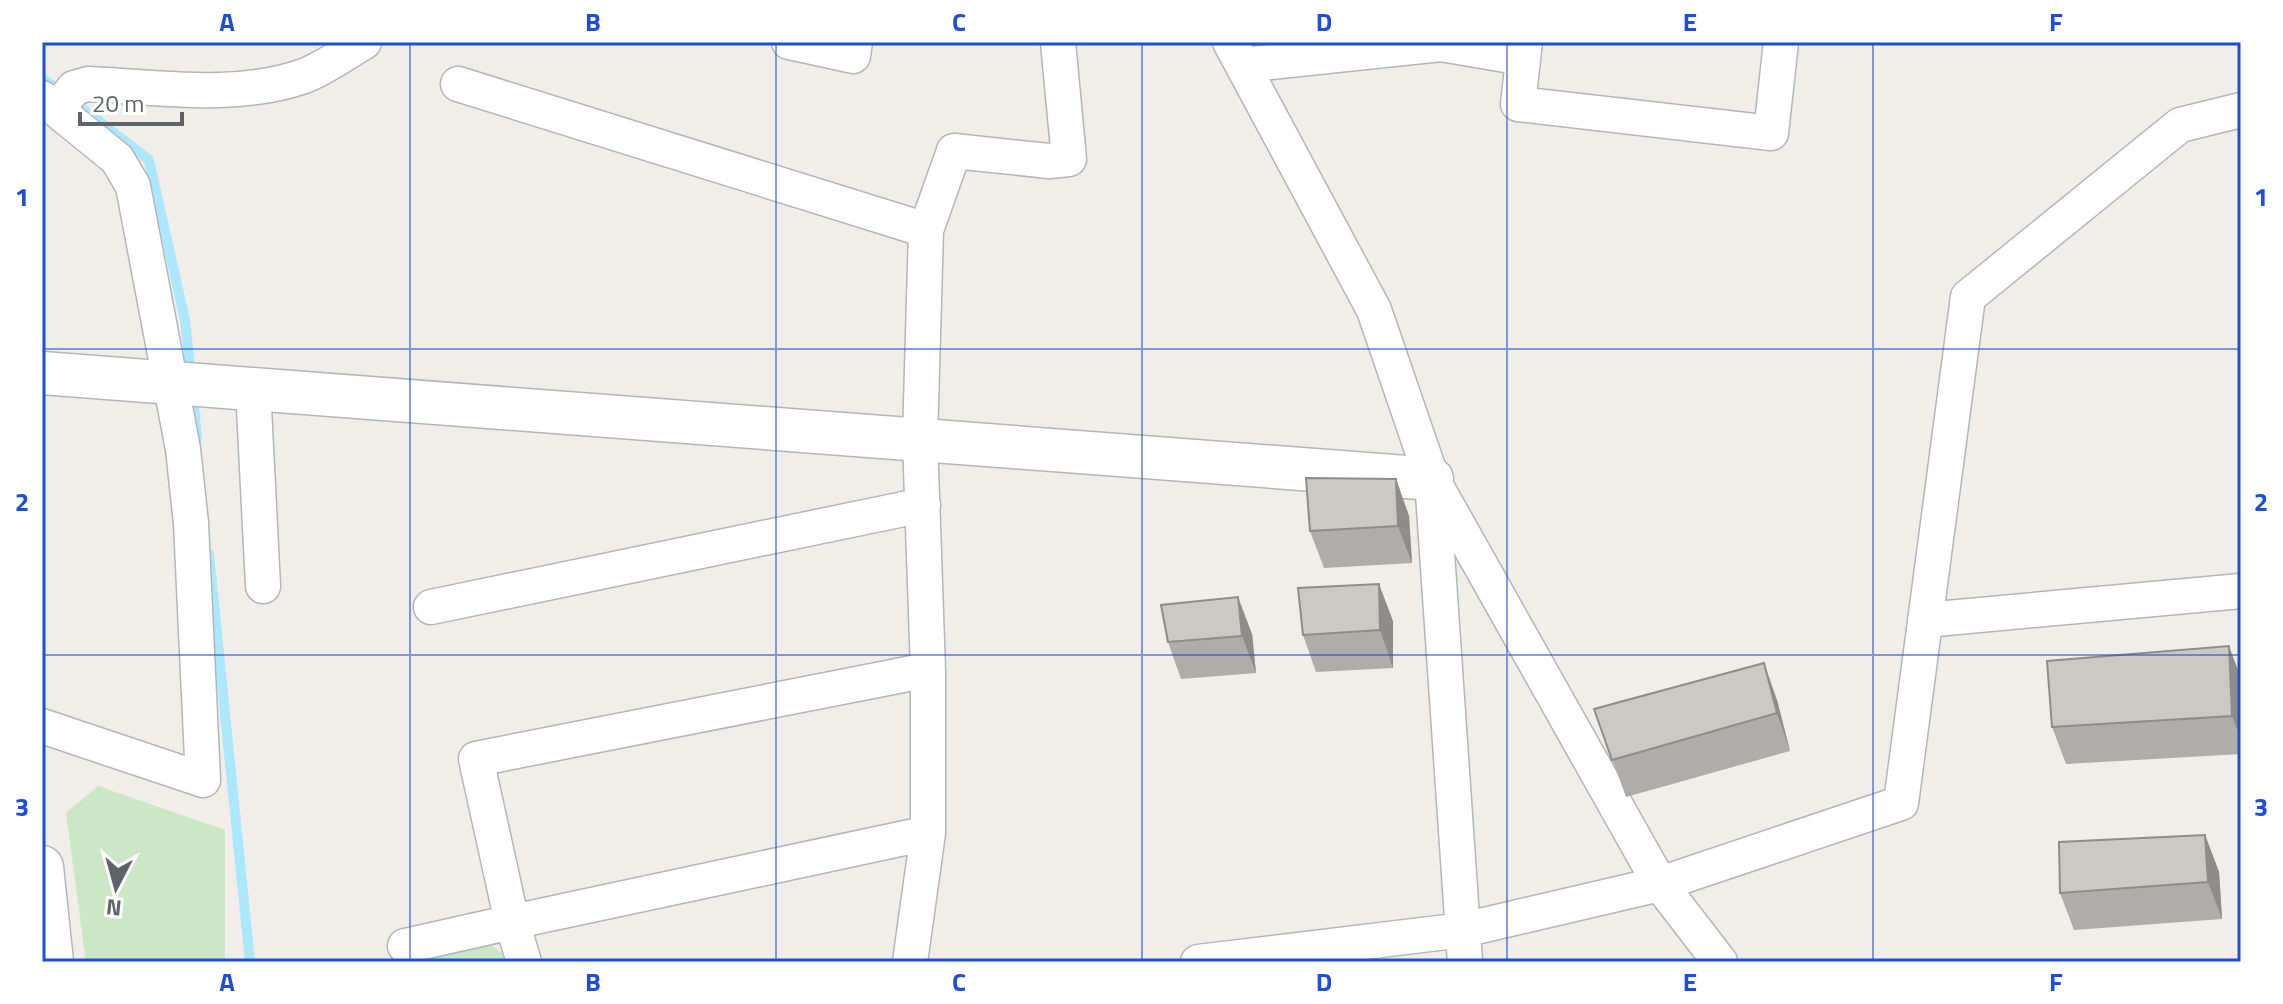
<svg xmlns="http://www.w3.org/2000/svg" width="2283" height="1004" font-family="'Titillium Web',sans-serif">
	<rect width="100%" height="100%" fill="#f1ede8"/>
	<path fill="#cbe7c5" d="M98 786 225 830V962H86L66 813Z
		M486 942 507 956 508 962H407Z"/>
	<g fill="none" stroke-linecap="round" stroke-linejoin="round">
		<path stroke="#abe8fe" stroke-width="10" d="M42 78 60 91
			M73 101 149 160 185 320 191 375
			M193 395 197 439
			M209 554 250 962"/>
		<g stroke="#b3b6ba" stroke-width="37">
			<path id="minor" d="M789 42 853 56 855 42
				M1230 42 1374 310 1432 479 1465 962
				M1525 42 1518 104 1771 133 1781 42
				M1243 65 1441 44 1523 58
				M458 84 926 230 920 439 928 670V833L910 962
				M42 98 117 159 133 186 183 449 191 523 203 780 42 726
				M57 110 74 88 88 84C158 87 236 100 304 76 325 68 345 53 364 42
				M926 230 954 151 1049 161 1069 159 1058 42
				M253 388 263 586
				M1436 486 1660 884 1720 962
				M431 607 923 505
				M1925 620 2241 591
				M928 833 512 922 476 759 928 670
				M405 946 512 922 524 962
				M1198 962 1463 930 1660 884 1901 803 1968 297 2180 125 2241 110"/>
		</g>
		<g stroke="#b3b6ba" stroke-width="45">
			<path id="tertiary" d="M42 373 1432 479
				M42 867 52 962"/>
		</g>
		<use href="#minor" stroke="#fff" stroke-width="34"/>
		<use href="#tertiary" stroke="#fff" stroke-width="42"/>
	</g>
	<path fill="#afaca9" d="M1396 479 1409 516 1412 563 1324 568 1310 531Z
		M1393 621V668L1316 672 1303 635Z
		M1252 634 1256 673 1181 679 1168 642Z
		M2241 678V754L2066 764 2052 727Z
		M1777 700 1790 751 1626 797 1594 709Z
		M2205 835 2219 872 2222 919 2074 930 2060 893Z"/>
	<path fill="#8f8c89" d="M1396 479 1409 516 1412 563 1398 526Z
		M1379 584 1393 621V668L1380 630Z
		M1238 597 1252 634 1256 673 1242 636Z
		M2229 646 2241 678V739L2232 716Z
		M1764 663 1777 700 1790 751 1777 713Z
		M2205 835 2219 872 2222 919 2208 882Z"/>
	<path fill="#ccc8c4" stroke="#8f8c89" stroke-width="2" d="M1306 478 1396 479 1398 526 1310 531Z
		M1379 584 1380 630 1303 635 1298 588Z
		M1238 597 1242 636 1168 642 1161 605Z
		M2229 646 2232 716 2052 727 2047 661Z
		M1764 663 1777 713 1612 760 1594 709Z
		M2205 835 2208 882 2060 893 2059 842Z"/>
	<path fill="none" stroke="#1d4ed8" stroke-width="2" stroke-opacity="0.55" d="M410 42V962M776 42V962M1142 42V962M1507 42V962M1873 42V962M42 349H2241M42 655H2241"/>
	<rect width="2283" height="1004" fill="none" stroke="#ffffff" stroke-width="88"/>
	<g transform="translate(116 888) rotate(186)" stroke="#ffffff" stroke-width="6" paint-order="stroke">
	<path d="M0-6L14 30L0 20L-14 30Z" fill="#5f6468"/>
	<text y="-12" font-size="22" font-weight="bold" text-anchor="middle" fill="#5f6468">N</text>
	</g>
	<path d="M80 112v12h102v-12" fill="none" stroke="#5f6468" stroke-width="4"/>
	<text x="92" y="112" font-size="24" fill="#5f6468" stroke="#ffffff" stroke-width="6" paint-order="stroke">20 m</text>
	<rect x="44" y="44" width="2195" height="916" fill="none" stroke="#1d4ed8" stroke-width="3"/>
	<g font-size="26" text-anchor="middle" font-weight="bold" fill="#1d4ed8">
		<text x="227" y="31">A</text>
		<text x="593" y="31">B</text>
		<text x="959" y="31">C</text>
		<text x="1324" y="31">D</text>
		<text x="1690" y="31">E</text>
		<text x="2056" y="31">F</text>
		<text x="22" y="206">1</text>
		<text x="2261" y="206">1</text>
		<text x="22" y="511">2</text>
		<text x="2261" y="511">2</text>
		<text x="22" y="816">3</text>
		<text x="2261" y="816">3</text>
		<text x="227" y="991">A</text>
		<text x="593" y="991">B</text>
		<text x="959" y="991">C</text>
		<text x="1324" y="991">D</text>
		<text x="1690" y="991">E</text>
		<text x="2056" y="991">F</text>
	</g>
</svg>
